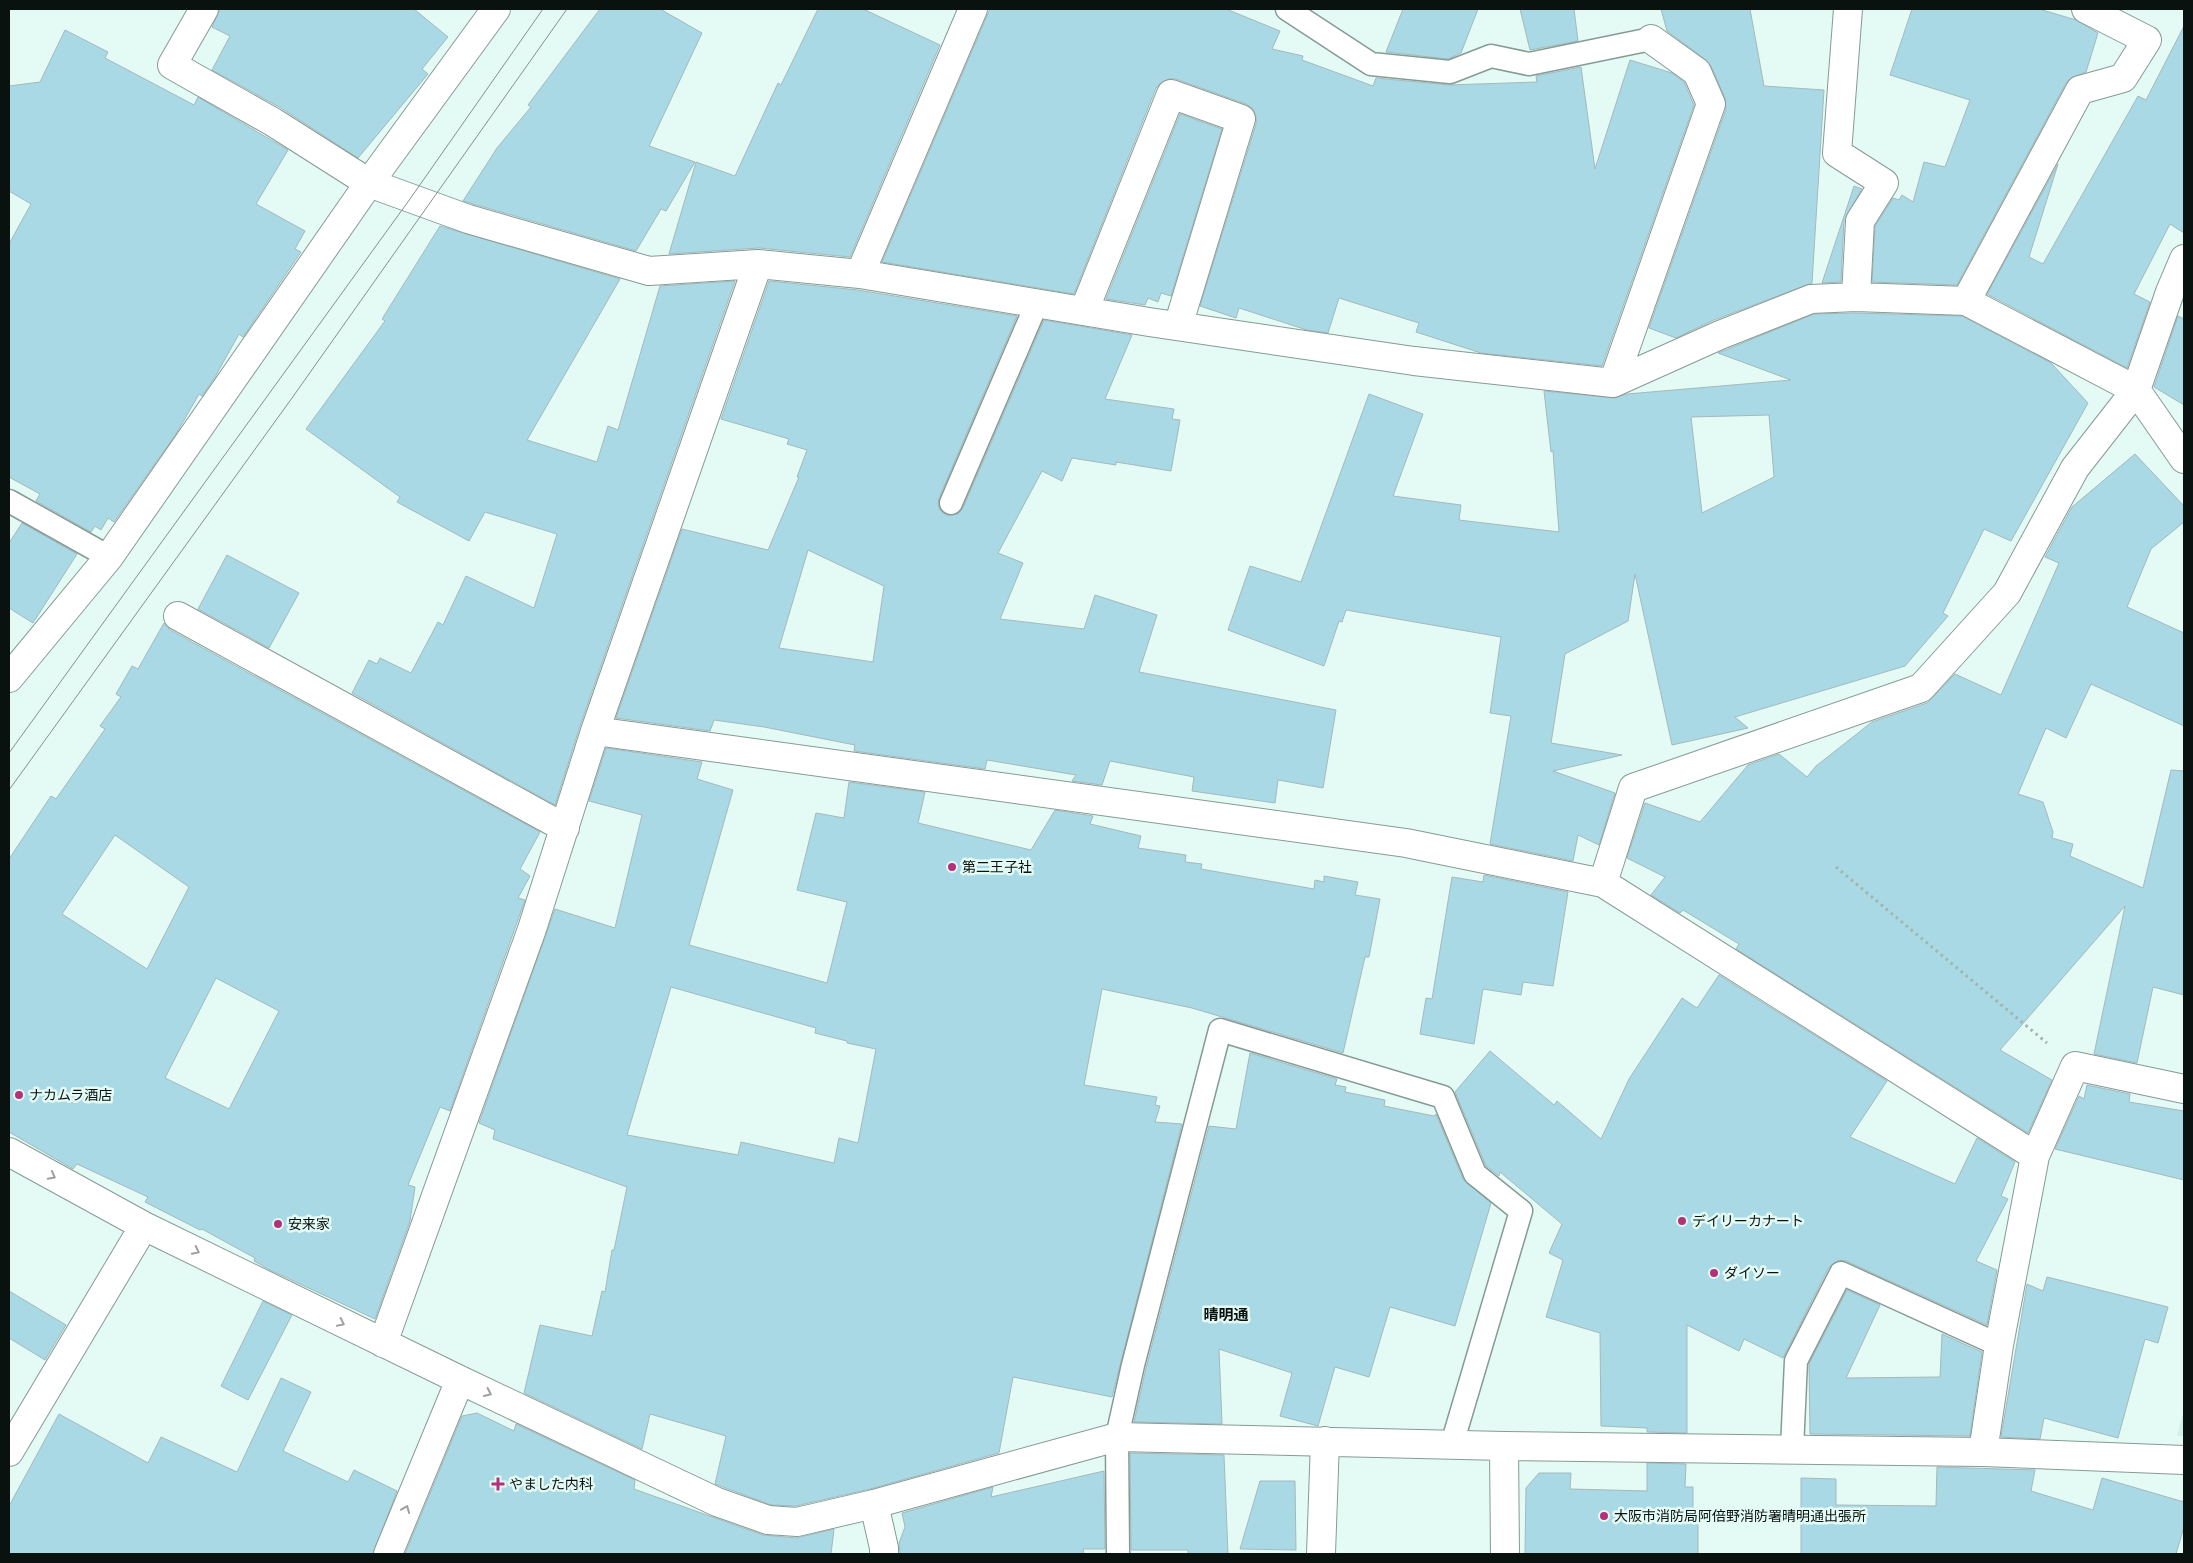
<svg xmlns="http://www.w3.org/2000/svg" width="2193" height="1563" viewBox="0 0 2193 1563" font-family="'Crimson Pro','Noto Sans JP',serif">
<rect width="100%" height="100%" fill="#e4faf4"/>
<!-- built -->
<path fill="#d2f2e9" d="M2184,1410V1436H2177Z"/>
<!-- building -->
<path fill="#a8d9e4" stroke="#a4b9be" fill-rule="evenodd" d="M220,9H414L448,37L422,69L428,74L358,158L281,108L212,70L230,36L212,27Z
M600,9H660L702,33L649,146L695,162L666,211L661,209L636,251L463,201L497,148L531,107L528,105Z
M818,9H863L940,45L850,257L759,248L669,254L696,162L735,176L778,83L781,85Z
M990,9H1226L1280,31L1272,49L1303,56L1302,60L1373,86L1376,78L1449,85L1537,82L1536,76L1581,67L1595,169L1630,60L1672,73L1684,82L1694,105L1602,366L1481,353L1416,332L1419,323L1339,298L1328,333L1307,330L1239,308L1236,318L1200,306L1256,124V116L1253,109L1246,104L1176,79H1169L1162,82L1156,88L1074,294L882,262Z
M1403,9H1478L1461,53L1448,59L1386,52Z
M1520,9H1574L1578,41L1530,50Z
M1661,9H1750L1764,86L1824,90L1812,283L1714,320L1676,338L1649,328L1726,109L1725,98L1711,66L1706,60L1667,31Z
M1912,9H2039L2076,20L2098,33L2086,72L2071,78L2066,83L1957,285L1872,282L1875,226L1893,198L1899,200L1902,195L1913,202L1924,162L1945,167L1970,100L1890,75Z
M2184,26V233L2170,224L2134,294L2150,302L2127,368L1987,294L2058,164L2029,257L2043,264L2138,96L2146,100Z
M65,30L108,52L105,58L194,105L198,97L288,150L256,204L305,231L295,249L301,252L286,274L243,337L239,334L215,377L202,396L199,394L176,434L114,522L108,518L101,530L95,526L91,532L36,501L40,494L9,477V244L31,204L9,191V86L40,82Z
M1180,114L1222,129L1171,296L1161,293L1158,302L1148,298L1145,305L1106,299Z
M1854,186L1862,189L1844,220L1841,282L1822,283Z
M440,226L620,279L527,440L597,462L608,426L618,430L660,286L735,281L580,726L555,805L352,693L369,660L377,664L380,658L411,673L438,622L443,625L466,576L534,608L557,534L485,512L469,541L397,502L400,497L306,429L385,321L382,319Z
M769,281L858,290L1017,316L939,498L938,504L940,510L946,515L958,514L963,508L1044,320L1132,335L1105,399L1174,409L1172,419L1180,420L1171,471L1116,462V465L1072,458L1062,481L1042,471L998,553L1023,563L1000,619L1084,629L1095,595L1157,615L1139,672L1336,710L1323,788L1278,780L1275,803L1192,791L1194,777L1110,761L1102,785L1072,781L1076,775L987,760L985,769L854,751L855,745L764,727L714,720L710,731L616,718L682,529L768,550L799,477H797L807,450L787,444L789,439L721,419ZM808,550L884,586L873,662L779,648Z
M1856,313L1962,316L2051,363L2088,403L2011,541L1984,529L1943,613L1948,616L1905,666L1735,717L1748,728L1672,745L1635,574L1628,621L1565,654L1551,743L1622,755L1553,771L1615,793L1599,845L1578,835L1573,861L1490,844L1511,716L1490,713L1501,637L1346,610L1342,622L1339,621L1324,666L1228,630L1250,566L1301,582L1369,394L1423,414L1393,496L1461,505L1459,520L1559,532L1553,451L1551,452L1544,391L1615,398L1627,394L1791,380L1718,353L1814,314ZM1769,415L1774,477L1702,513L1691,417Z
M2178,316L2184,319V405L2154,387Z
M2135,454L2184,506V522L2151,549L2127,607L2184,633V726L2091,684L2066,738L2046,728L2018,794L2043,802L2053,832L2052,838L2073,844L2070,856L2143,888L2171,770L2184,771V995L2153,987L2137,1063L2094,1054L2125,906L2000,1050L2052,1080L2028,1133L1736,949L1739,944L1683,910L1680,913L1651,895L1665,877L1627,858L1645,803L1700,822L1748,765L1779,754L1807,777L1816,766L1872,722L1927,703L1955,674L2001,695L2059,563L2045,557L2072,507Z
M22,523L77,554L33,623L9,608V543Z
M227,555L299,593L269,648L198,609Z
M164,623L170,630L540,832L520,869L530,876L518,898L525,900L450,1111L440,1107L408,1185L415,1187L410,1221L375,1319L270,1270L254,1261L255,1258L202,1229L200,1230L145,1202L148,1197L77,1164L73,1169L9,1132V859L51,796L56,799L105,729L100,726L121,697L116,694L132,666L138,669ZM115,835L189,887L147,969L62,914ZM216,978L279,1011L229,1109L165,1078Z
M606,748L702,762L697,779L733,790L689,945L827,983L847,902L797,890L816,813L844,818L849,782L925,792L918,823L1031,850L1055,810L1093,816L1090,824L1141,836L1138,848L1186,855L1185,862L1202,864L1201,869L1314,889L1315,880L1324,882V876L1358,882L1355,895L1380,899L1369,957H1365L1343,1053L1192,1008L1102,989L1084,1085L1157,1097L1155,1105L1160,1106L1155,1122L1182,1124L1112,1397L1013,1377L999,1453L870,1489L796,1506L771,1505L715,1484L726,1436L650,1414L642,1449L524,1393L540,1325L592,1336L602,1291L605,1292L612,1250H614L627,1187L493,1139L495,1130L479,1123L555,909L615,928L642,815L589,801ZM671,987L816,1028L815,1033L847,1041V1043L876,1049L858,1143L839,1138L834,1163L741,1142L738,1155L627,1135Z
M1484,875L1568,892L1553,986L1523,982L1521,995L1483,989L1474,1044L1420,1034L1426,998L1432,999L1452,877L1483,882Z
M1719,975L1887,1081L1850,1137L1955,1184L1977,1138L2015,1162L2001,1196L2008,1199L1976,1261L1997,1270L1987,1325L1846,1261L1839,1260L1829,1267L1783,1358L1744,1339L1739,1351L1687,1325V1433L1647,1432V1428L1601,1426L1600,1333L1546,1317L1563,1260L1549,1253L1562,1224L1500,1172L1499,1176L1486,1166L1455,1092L1490,1051L1554,1105L1557,1101L1601,1139L1629,1079L1682,998L1697,1008Z
M1250,1053L1337,1079L1335,1085L1346,1087L1345,1092L1385,1100L1384,1106L1434,1116L1436,1114L1463,1179L1491,1203L1455,1326L1390,1307L1369,1377L1335,1367L1318,1426L1280,1416L1292,1373L1219,1349L1222,1424L1134,1422L1146,1368L1209,1126L1236,1129Z
M2087,1085L2130,1094L2129,1102L2184,1111V1180L2055,1149L2079,1096L2084,1099Z
M2047,1277L2168,1307L2158,1343L2145,1339L2118,1438L2044,1418L2040,1439L2001,1437L2027,1284L2043,1291Z
M1847,1290L1880,1305L1846,1378L1940,1377L1942,1334L1982,1352L1970,1436L1810,1434L1809,1364Z
M9,1291L66,1325L45,1360L9,1338Z
M263,1301L292,1315L248,1400L221,1386Z
M281,1378L311,1392L283,1451L348,1482L354,1470L397,1491L373,1554H9V1506L59,1414L148,1463L161,1437L237,1472Z
M477,1413L514,1431L516,1424L635,1480L634,1489L763,1535L796,1538L834,1529L831,1554H405L462,1416Z
M1130,1453L1224,1455L1228,1554H1188V1550H1131Z
M1647,1463L1686,1464L1685,1487H1693V1509H1698V1554H1525L1526,1488L1539,1473H1571L1570,1489L1647,1491Z
M1937,1467L2035,1470L2031,1491L2093,1510L2102,1478L2184,1502V1527L2176,1554H1801V1478L1836,1479V1505L1936,1506Z
M1104,1471L1105,1549H1083L1084,1554H900L899,1543L905,1527L902,1513L993,1487L991,1497Z
M1260,1481H1295L1296,1550L1240,1549Z"/>
<g fill="none" stroke-linecap="round" stroke-linejoin="round">
<defs>
<path id="lane" d="M1287,9L1371,64L1450,72L1491,56L1529,64L1651,39
M9,501L109,557
M951,503L1037,303
M1792,1449L1796,1361L1841,1273L1999,1345
M1118,1554L1117,1437L1133,1365L1220,1030L1443,1097L1475,1174L1521,1211L1452,1444"/>
<path id="street" d="M204,9L172,65L273,122L369,183L468,219L649,271L758,264L860,274L1149,322L1414,361L1613,383L1720,335L1811,299L1856,297L1966,301L2136,390L2184,459
M1848,9L1837,153L1884,183L1860,221L1856,297
M860,274L973,9
M1966,301L2080,90L2123,78L2147,40L2086,9
M1084,311L1171,94L1241,119L1178,326
M1613,383L1711,104L1697,72L1651,39
M178,616L565,828
M9,678L109,557L369,183L496,9
M595,731L1406,843L1603,883L2035,1156
M1603,883L1633,788L1921,688L2007,593L2075,468L2136,390L2170,292L2184,259
M9,1152L144,1226L460,1380L717,1502L768,1520L797,1522L874,1504L1117,1437L1504,1446L1983,1452L2184,1460
M383,1343L532,929L595,731L758,264
M1504,1446L1505,1554
M9,1452L144,1226
M1983,1452L1999,1345L2035,1156L2075,1066L2184,1089
M874,1504L884,1548V1554
M388,1554L460,1380
M1321,1554L1325,1441"/>
</defs>
<!-- lane casing -->
<use href="#lane" stroke="#869b95" stroke-width="25"/>
<!-- street casing -->
<use href="#street" stroke="#869b95" stroke-width="30"/>
<!-- path -->
<path stroke="#a2b4af" stroke-width="3" stroke-dasharray="2.5 4" stroke-linecap="butt" d="M1836,867L2047,1043"/>
<!-- lane -->
<use href="#lane" stroke="#fff" stroke-width="22"/>
<!-- street -->
<use href="#street" stroke="#fff" stroke-width="28"/>
<!-- tram -->
<path stroke="#82918d" stroke-width="1" d="M9,753L410,199L543,9
M9,790L292,398L567,9"/>
</g>
<!-- one-way arrows -->
<defs><path id="oneway-chevron" d="M-2-3.5L2.5 0L-2 3.5" fill="none" stroke-width="1.6" stroke-linecap="round" stroke-linejoin="round" transform="scale(1.25)"/></defs>
<g stroke="#9da09f">
<use href="#oneway-chevron" transform="translate(52 1176) rotate(28)"/>
<use href="#oneway-chevron" transform="translate(196 1251) rotate(26)"/>
<use href="#oneway-chevron" transform="translate(341 1323) rotate(26)"/>
<use href="#oneway-chevron" transform="translate(488 1393) rotate(25)"/>
<use href="#oneway-chevron" transform="translate(406 1509) rotate(-68)"/>
</g>
<!-- markers -->
<g fill="#b43179" stroke="#e4faf4" stroke-width="2">
<circle cx="952" cy="867" r="5"/>
<circle cx="19" cy="1095" r="5"/>
<circle cx="1682" cy="1221" r="5"/>
<circle cx="278" cy="1224" r="5"/>
<circle cx="1714" cy="1273" r="5"/>
<path d="M495.5 1476.5h5v5h5v5h-5v5h-5v-5h-5v-5h5z"/>
<circle cx="1604" cy="1516" r="5"/>
</g>
<g text-anchor="middle" stroke-width="5" stroke-linejoin="round" paint-order="stroke">
<!-- poi labels -->
<g font-size="14" fill="#0a1210" stroke="#e4faf4" text-anchor="start">
<text x="962" y="872">第二王子社</text>
<text x="29" y="1100">ナカムラ酒店</text>
<text x="1692" y="1226">デイリーカナート</text>
<text x="288" y="1229">安来家</text>
<text x="1724" y="1278">ダイソー</text>
<text x="509" y="1489">やました内科</text>
<text x="1614" y="1521">大阪市消防局阿倍野消防署晴明通出張所</text>
</g>
<!-- neighbourhood labels -->
<g font-size="15" font-weight="bold" fill="#0a1210" stroke="#e4faf4">
<text x="1226" y="1320">晴明通</text>
</g>
</g>
<!-- border -->
<rect width="2193" height="1563" fill="none" stroke="#0a1210" stroke-width="20"/>
</svg>
